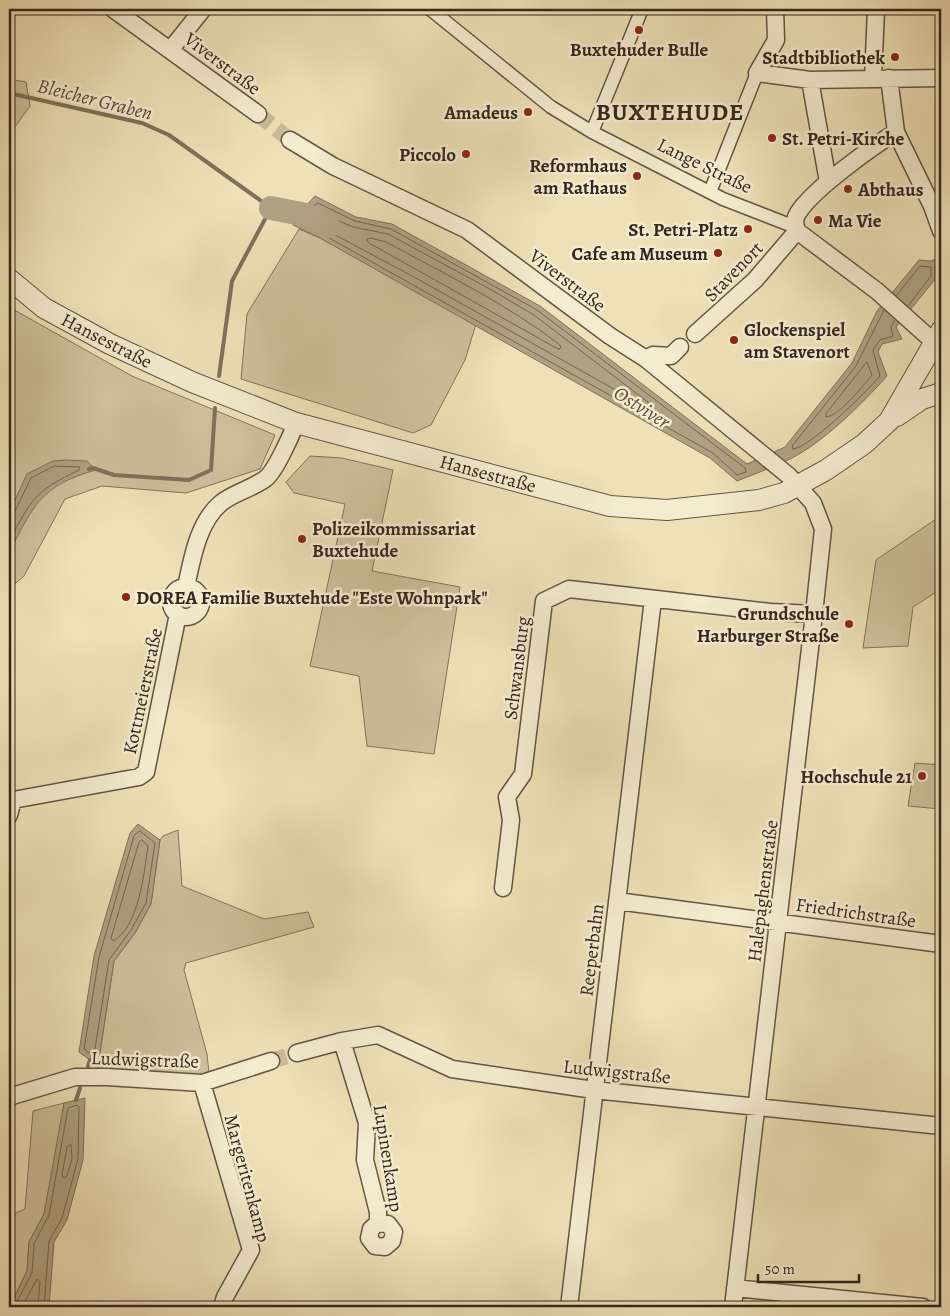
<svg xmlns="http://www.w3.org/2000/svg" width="950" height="1316" viewBox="0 0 950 1316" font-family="Alegreya,serif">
<rect width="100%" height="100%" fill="#eee1b7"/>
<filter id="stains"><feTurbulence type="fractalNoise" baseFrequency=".004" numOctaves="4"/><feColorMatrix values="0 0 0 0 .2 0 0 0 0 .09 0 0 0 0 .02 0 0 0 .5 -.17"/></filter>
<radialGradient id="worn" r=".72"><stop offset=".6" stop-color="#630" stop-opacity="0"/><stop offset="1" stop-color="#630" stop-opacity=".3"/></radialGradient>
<!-- green -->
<path fill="#cec19d" stroke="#81745e" d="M9,79L26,82L30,106L9,135Z
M299,229L320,238L476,324L465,360L431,425L413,433L241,379L247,314Z
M9,307L132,376L275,435L260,469L186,493L102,486L65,499L24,576L9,589Z
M310,456L342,458L393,470L372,571L460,587L434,754L367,746L359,676L310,666L345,504L294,493L286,482Z
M936,519L941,526V589L913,607L908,646L863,648L876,560Z
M915,763L941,765V809L908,806Z
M178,830L182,886L264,919L308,912L314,927L186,963L184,970L207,1054L209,1073L191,1079L97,1072L114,961L135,933L151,904L160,840L163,836Z
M64,1103L57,1152L44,1214L29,1242L27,1271L9,1307V1216L25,1209L33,1111Z"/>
<!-- water -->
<path fill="#afa283" stroke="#7e715b" d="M315,196L356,217L392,224L540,306L747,464L785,447L852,363L877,311L919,260L930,261L941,258V260L936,261L937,277L896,327L902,339L882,344L878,352L887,376C862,404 824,442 790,459C773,467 755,474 737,481L710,458L320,238L293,225V220Z
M65,460L87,461L96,470C41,485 33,506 9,553V513L27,474L53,461Z
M138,824L160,840L151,904L135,933L114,961L100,1052L90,1060L79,1052L94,956L130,833Z
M85,1098L83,1160L67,1220L54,1242L49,1307H10L27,1271L29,1242L44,1214L64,1103Z"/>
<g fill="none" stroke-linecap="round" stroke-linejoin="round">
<!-- shore -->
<path stroke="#726451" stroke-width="1" d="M318,203L355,221L391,229L537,310L745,468L746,472L737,475L713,453L322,234L300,224L299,220Z
M316,211L353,227L388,234L488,288L534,315L649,403V407H646L414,277L311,222L310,219Z
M370,238L386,242C445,274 507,304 560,345L561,348L558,349L369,243L367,240Z
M896,296L920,266L931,267V276L908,306
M884,310L856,366L792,446L793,449C811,447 866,392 880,376L873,350L880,340L893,336L891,327L895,320
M867,362L872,375C863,386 839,416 826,417V414Z
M9,513L15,511L31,478L54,466L80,467L79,470C35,491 31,499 9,542
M140,831L155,843L146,903L131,930L109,960L95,1049L89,1053L84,1049L99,957L134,836Z
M142,840L148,846C144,873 139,927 113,941L111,938L139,842Z
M71,1145L72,1158L67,1176L64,1178L62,1175L67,1147Z
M14,1307L32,1273L34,1244L49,1215L68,1108L77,1105L79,1107L78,1159L62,1218L49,1241L44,1307
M22,1307L37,1279L40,1282L38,1307"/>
<!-- stream -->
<path stroke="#7e715b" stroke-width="4" d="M9,93L142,123L169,135L271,208L232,281L219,376
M89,469L93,468L114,475L189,480L211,470L215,408
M88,1066L90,1060
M76,1100L80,1088"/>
<!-- river -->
<path stroke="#afa283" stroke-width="24" d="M271,208L306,215L328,226"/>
<!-- minor-tunnel -->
<path stroke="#c9bc99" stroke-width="16" stroke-dasharray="16 8" stroke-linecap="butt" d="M258,114L290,140
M271,1061L297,1053"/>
<defs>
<path id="pedestrian" d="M430,9L551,107L592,132L723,199L790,225L797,231
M592,132L642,9
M710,192L757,73"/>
<path id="minor" d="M113,9L258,114
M775,9L776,40L757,73L810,80L941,78
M171,49L203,9
M889,78L896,132L932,206L941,203
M873,79L876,9
M810,80L828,182
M290,140L333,166L467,230L610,336L646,359L789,476L813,503L823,529L814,614L733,1307
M932,206L941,231
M797,231L877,291L935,343
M797,231C795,224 794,219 798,213C813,189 872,147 896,132
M695,334L755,280L797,231
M646,359L653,355L671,356L680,347
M186,587C192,559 198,522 221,503C233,493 251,489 265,479C275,472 291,436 296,423
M171 602a15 15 0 1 1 30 0a15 15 0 1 1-30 0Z
M9,815L13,800L139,777L146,772L178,614
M503,888L511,820L507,797L523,774L544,601L569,589L771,612L814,614
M617,901L941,944
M342,1041L367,1123L365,1160L378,1212V1223L371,1229L369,1238L375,1246L385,1247L392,1241L394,1232L388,1224L378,1223
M297,1053L342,1041L378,1035L452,1069L594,1090L941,1126
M202,1083L251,1250L225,1297L222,1307
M9,1097L75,1077H107L202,1083L271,1061
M735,1288L923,1307
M569,1307L653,599"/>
<path id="tertiary" d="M9,279L44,308L110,344L192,382L296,423L610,506L667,510L759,500L784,493L826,470L864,444L889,421L941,331
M897,416L922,399L941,393"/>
</defs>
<!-- pedestrian casing -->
<use href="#pedestrian" stroke="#625645" stroke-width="15"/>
<!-- minor casing -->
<use href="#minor" stroke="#625645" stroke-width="19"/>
<!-- tertiary casing -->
<use href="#tertiary" stroke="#625645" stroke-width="22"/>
<!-- pedestrian -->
<use href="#pedestrian" stroke="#f4ecd0" stroke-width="12"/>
<!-- minor -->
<use href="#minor" stroke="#f4ecd0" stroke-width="16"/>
<!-- tertiary -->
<use href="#tertiary" stroke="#f4ecd0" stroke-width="20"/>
</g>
<!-- markers -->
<g fill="#8f2418" stroke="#f4ecd0" stroke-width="2">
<circle cx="639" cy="30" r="5"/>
<circle cx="895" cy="57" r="5"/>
<circle cx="528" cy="112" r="5"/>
<circle cx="772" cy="138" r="5"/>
<circle cx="466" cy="154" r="5"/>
<circle cx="637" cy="176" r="5"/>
<circle cx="848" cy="189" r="5"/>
<circle cx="818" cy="220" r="5"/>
<circle cx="748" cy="229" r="5"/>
<circle cx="718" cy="253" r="5"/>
<circle cx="734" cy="340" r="5"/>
<circle cx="302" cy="539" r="5"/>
<circle cx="126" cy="597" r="5"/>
<circle cx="849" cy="624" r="5"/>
<circle cx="922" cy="776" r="5"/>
</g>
<g text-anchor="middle" stroke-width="5" stroke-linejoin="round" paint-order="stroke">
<!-- poi labels -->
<g font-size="19" font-weight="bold" fill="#34271f" stroke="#f4ecd0" text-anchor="end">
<text x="639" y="56" text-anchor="middle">Buxtehuder Bulle</text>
<text x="885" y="64">Stadtbibliothek</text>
<text x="518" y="119">Amadeus</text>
<text x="782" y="145" text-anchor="start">St. Petri-Kirche</text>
<text x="456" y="161">Piccolo</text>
<text x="627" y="172">Reformhaus<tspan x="627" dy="22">am Rathaus</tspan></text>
<text x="858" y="196" text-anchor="start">Abthaus</text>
<text x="828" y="227" text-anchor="start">Ma Vie</text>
<text x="738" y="236">St. Petri-Platz</text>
<text x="708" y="260">Cafe am Museum</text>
<text x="744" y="336" text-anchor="start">Glockenspiel<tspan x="744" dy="22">am Stavenort</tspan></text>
<text x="312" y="535" text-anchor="start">Polizeikommissariat<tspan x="312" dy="22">Buxtehude</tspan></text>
<text x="136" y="604" text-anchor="start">DOREA Familie Buxtehude "Este Wohnpark"</text>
<text x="839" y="620">Grundschule<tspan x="839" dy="22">Harburger Straße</tspan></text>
<text x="912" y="783">Hochschule 21</text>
</g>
<!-- street labels -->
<g font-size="19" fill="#34271f" stroke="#f4ecd0">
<text transform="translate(223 63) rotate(37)" y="7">Viverstraße</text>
<text transform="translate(705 165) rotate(26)" y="7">Lange Straße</text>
<text transform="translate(733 271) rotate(-46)" y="7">Stavenort</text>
<text transform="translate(568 280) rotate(37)" y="7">Viverstraße</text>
<text transform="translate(107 340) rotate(27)" y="7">Hansestraße</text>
<text transform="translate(488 473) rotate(15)" y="7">Hansestraße</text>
<text transform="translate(516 668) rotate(-83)" y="7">Schwansburg</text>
<text transform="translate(142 691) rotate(-78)" y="7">Kottmeierstraße</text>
<text transform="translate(762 891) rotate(-83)" y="7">Halepaghenstraße</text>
<text transform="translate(856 912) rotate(8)" y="7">Friedrichstraße</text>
<text transform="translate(591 950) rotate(-83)" y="7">Reeperbahn</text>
<text transform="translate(145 1059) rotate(2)" y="7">Ludwigstraße</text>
<text transform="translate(617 1071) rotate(6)" y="7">Ludwigstraße</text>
<text transform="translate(389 1158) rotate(81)" y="7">Lupinenkamp</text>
<text transform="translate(248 1178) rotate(75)" y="7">Margeritenkamp</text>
</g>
<!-- water labels -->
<g font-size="20" font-style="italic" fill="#594c3d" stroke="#f4ecd0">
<text transform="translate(95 99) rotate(14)" y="7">Bleicher Graben</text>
<text transform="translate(642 407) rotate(32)" y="7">Ostviver</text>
</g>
<!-- district labels -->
<g font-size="24" font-weight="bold" letter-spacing="1" fill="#34271f" stroke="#f4ecd0">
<text x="670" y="120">BUXTEHUDE</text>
</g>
</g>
<!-- margin -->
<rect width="950" height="1316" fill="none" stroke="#eee1b7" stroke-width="30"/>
<rect x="10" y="10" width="930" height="1296" fill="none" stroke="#34271f" stroke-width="2.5"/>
<rect x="15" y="15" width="920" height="1286" fill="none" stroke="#34271f"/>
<!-- scale -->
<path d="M758 1274v8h101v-8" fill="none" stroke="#34271f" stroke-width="2.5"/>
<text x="765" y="1274" font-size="15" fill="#34271f" stroke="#f4ecd0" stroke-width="4" paint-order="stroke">50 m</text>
<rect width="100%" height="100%" filter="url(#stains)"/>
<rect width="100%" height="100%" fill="url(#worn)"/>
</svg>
